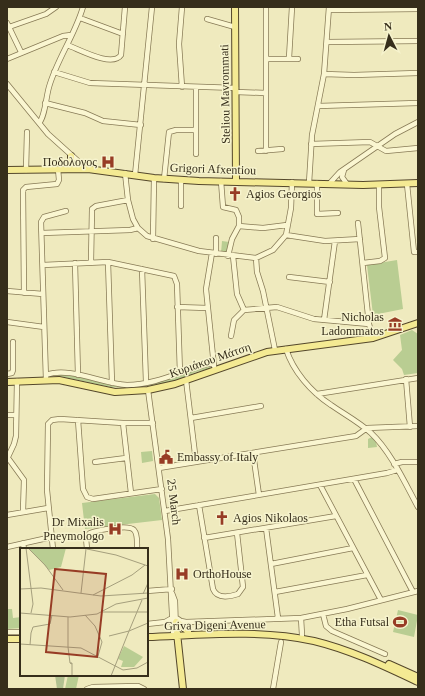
<svg xmlns="http://www.w3.org/2000/svg" width="425" height="696" viewBox="0 0 425 696" font-family="'Times New Roman',serif">
<rect width="100%" height="100%" fill="#efeabe"/>
<!-- green -->
<path fill="#b9cd92" d="M222,241L229,242L227,254L221,253Z
M397,260L403,309L373,315L367,265Z
M412,330L418,334V373L404,375L402,369L393,360L402,350L400,335Z
M207,366L211,368L196,372L172,382L132,388L111,387L50,374L76,376L118,386L162,381Z
M372,437L376,442L377,447L368,448V439Z
M152,451L153,461L142,463L141,452Z
M155,494L159,498L162,520L85,529L82,503Z
M7,609H12L13,618L21,617V628L7,629Z
M398,610L418,615L414,637L393,632Z
M68,675H79L76,689H65Z"/>
<!-- cemetery -->
<path fill="#b1c191" d="M55,675H65L63,689H57Z"/>
<g fill="none" stroke-linecap="round" stroke-linejoin="round">
<defs>
<path id="minor" d="M329,10L418,9
M80,18L123,34
M207,19L235,27
M7,23L21,52
M9,27L46,14L56,7
M327,42L418,41
M67,45C79,49 112,68 121,55L125,7
M289,58L292,7
M7,59L63,36L71,35
M267,59H298
M54,72L90,83L236,88
M324,74L354,75L418,73
M7,84L48,134L78,161L80,168
M182,87L179,44L182,7
M236,92L266,93
M45,103L85,113L103,121L141,125
M318,106L418,103
M39,123C45,117 46,97 49,87C57,59 75,35 83,7
M311,144L370,142L386,151L418,148
M258,151L282,149
M266,151V7
M196,154V87
M26,170L27,132
M344,170L342,177L347,184
M125,173L128,200L133,219L138,228L147,236L199,251L256,258L273,250L286,235L291,208L292,182
M135,175L152,7
M164,179L169,132L176,130H195
M221,181L223,207L236,210L239,217V226L232,239L228,256
M309,183L312,135L324,74L329,7
M317,183V214L338,213
M329,184L340,172L395,134L418,122
M407,184L414,252H418
M181,206V180
M358,223L369,324L373,338
M239,226L263,228L287,225
M42,233L130,230L138,228
M286,235L325,241L360,239
M216,238V254
M153,239L154,178
M212,253L206,289L214,366
M233,256L237,294L244,310
M256,258L257,272L263,291L275,350
M91,262L92,209L96,206L128,200
M108,262L112,383
M75,263L78,375
M363,263L380,261L385,258L379,207V185
M43,265L108,262L174,276L177,284L180,373
M142,269L146,382
M289,277L330,282
M7,291L43,294
M24,293L23,190L26,187L57,184L59,180L58,169
M177,307L207,308
M324,320L335,241
M7,322L44,327
M231,336L234,320L244,310L277,307L314,319L369,324
M286,349C293,371 311,392 331,405C344,414 359,422 371,433C391,452 405,483 418,507
M7,374L12,373L13,370V342
M46,375C69,366 103,384 127,385C155,385 181,371 207,364H213
M406,379L410,427
M46,380L41,222L44,217L66,211
M186,380L196,462
M148,390L168,539L173,632
M317,394L418,378
M7,415H16
M191,418L261,406
M78,420L83,489L87,497L93,499L162,489
M123,423L131,493
M253,453L259,495
M8,458L24,480L23,511
M7,459L14,444L16,436L17,381
M95,462L126,458
M394,464L402,462H418
M159,468L356,436L367,428L418,426
M354,479L413,592
M320,485L381,600
M199,505L213,589C217,599 229,597 238,594L243,587L237,533
M165,511L387,473L397,470
M7,515L48,508
M266,528L278,618
M204,538L336,516
M23,543L24,549
M7,547L52,537
M53,549L47,490L48,424L52,420L60,419L123,423H153
M87,549L86,538L90,533C98,530 129,524 134,530C138,534 137,544 137,549
M271,564L353,548
M147,591L172,589
M275,592L367,575
M172,593L175,601L176,631
M323,614L326,626L332,631L385,654
M175,617L181,621L186,622L301,618L347,609L418,591
M301,618L302,635
M147,624L165,622L172,618
M7,632H21
M87,689L93,687L138,686L144,689
M273,689L281,642"/>
<path id="major" d="M235,7L236,181
M65,169L71,163V156
M7,170L88,169L154,178L199,181L363,185L418,183
M7,382L59,380L115,392L148,390L175,384L267,352L373,338L418,323
M176,622L188,631
M177,633L183,689
M147,637C203,635 258,629 314,641C351,650 384,666 418,682
M7,639H21
M389,664L418,677"/>
</defs>
<!-- minor casing -->
<use href="#minor" stroke="#877a56" stroke-width="6"/>
<!-- major casing -->
<use href="#major" stroke="#54472b" stroke-width="8"/>
<!-- minor -->
<use href="#minor" stroke="#faf6d1" stroke-width="4.5"/>
<!-- major -->
<use href="#major" stroke="#f4ea93" stroke-width="6"/>
</g>
<!-- icons -->
<defs>
<symbol id="hospital-bare" viewBox="-9 -9 18 18"><path d="M-5-5h3v3.5h4V-5h3V5h-3V1.5h-4V5h-3Z" fill="#973c25" stroke="#f6f3cd" stroke-width="2.5" paint-order="stroke"/></symbol>
<symbol id="church-bare" viewBox="-9 -9 18 18"><path d="M-1.2-6h2.4v3.5h3.3v2.4h-3.3V6h-2.4V-.1h-3.3v-2.4h3.3Z" fill="#973c25" stroke="#f6f3cd" stroke-width="2.5" paint-order="stroke"/></symbol>
<symbol id="museum-bare" viewBox="-9 -9 18 18"><path d="M0-6L6-3V-2H-6V-3ZM-5-1h2V3h-2ZM-1-1h2V3h-2ZM3-1h2V3H3ZM-6 4H6V6H-6Z" fill="#973c25" stroke="#f6f3cd" stroke-width="2.5" paint-order="stroke"/></symbol>
<symbol id="civic-bare" viewBox="-9 -9 18 18"><path d="M-.6-6.5H3V-4.5H.6V-3L4-1V1h2V6H-6V1h2V-1L-.6-3ZM-1.2 2.5V6h2.4V2.5Z" fill="#973c25" stroke="#f6f3cd" stroke-width="2.5" paint-order="stroke"/></symbol>
<symbol id="stadium-bare" viewBox="-9 -9 18 18"><path d="M0-5a6.5 5 0 1 0 0 10a6.5 5 0 1 0 0-10ZM-3.5-1.8h7v3.6h-7Z" fill="#973c25" stroke="#f6f3cd" stroke-width="2.5" paint-order="stroke"/></symbol>
</defs>
<g fill-rule="evenodd">
<use href="#hospital-bare" x="98" y="152" width="20" height="20"/>
<use href="#church-bare" x="225" y="184" width="20" height="20"/>
<use href="#museum-bare" x="385" y="314" width="20" height="20"/>
<use href="#civic-bare" x="156" y="447" width="20" height="20"/>
<use href="#church-bare" x="212" y="508" width="20" height="20"/>
<use href="#hospital-bare" x="105" y="519" width="20" height="20"/>
<use href="#hospital-bare" x="172" y="564" width="20" height="20"/>
<use href="#stadium-bare" x="390" y="612" width="20" height="20"/>
</g>
<g text-anchor="middle" stroke-width="3" stroke-linejoin="round" paint-order="stroke">
<!-- street labels -->
<g font-size="12" fill="#362e1b" stroke="#f6f3cd">
<text transform="translate(225 94) rotate(-91)" y="4">Steliou Mavrommati</text>
<text transform="translate(213 169) rotate(2)" y="4">Grigori Afxentiou</text>
<text transform="translate(210 360) rotate(-19)" y="4">Κυριάκου Μάτση</text>
<text transform="translate(174 502) rotate(83)" y="4">25 March</text>
<text transform="translate(215 625) rotate(-1)" y="4">Griva Digeni Avenue</text>
</g>
<!-- poi labels -->
<g font-size="12" fill="#362e1b" stroke="#f6f3cd" text-anchor="end">
<text x="97" y="166">Ποδολογος</text>
<text x="246" y="198" text-anchor="start">Agios Georgios</text>
<text x="384" y="321">Nicholas<tspan x="384" dy="14">Ladommatos</tspan></text>
<text x="177" y="461" text-anchor="start">Embassy of Italy</text>
<text x="233" y="522" text-anchor="start">Agios Nikolaos</text>
<text x="104" y="526">Dr Mixalis<tspan x="104" dy="14">Pneymologo</tspan></text>
<text x="193" y="578" text-anchor="start">OrthoHouse</text>
<text x="389" y="626">Etha Futsal</text>
</g>
</g>
<!-- overview -->
<g transform="translate(20 548)">
<rect width="128" height="128" fill="#efeabe"/>
<path d="M8,0H46L41,19L29,22ZM104,98L123,109L114,119H101L103,113L98,111Z" fill="#b9cd92"/>
<path fill="none" stroke="#a59f7d" stroke-width="1" d="M6,0L13,56L11,65M8,0L25,17L43,42M67,1L96,7L128,18M0,41L21,40L81,48L128,45M61,45L66,1M123,46L128,35M73,47L112,27L125,17M83,64H128M0,65L50,69L77,66L96,56L128,50M65,67L75,78L82,94L78,108M48,69V99M11,85L13,79L30,76L32,67M89,88L109,83L122,52M0,96L61,100L103,122L117,120L128,114M10,97L11,85M48,99L50,115M52,116L50,115H52V128M91,128L109,83L128,75"/>
<path fill="#973c25" fill-opacity="0.15" stroke="#973c25" stroke-width="2" d="M35,21L86,26L77,109L26,104Z"/>
<rect width="128" height="128" fill="none" stroke="#362e1b" stroke-width="2"/>
</g>
<!-- border -->
<rect width="425" height="696" fill="none" stroke="#362e1b" stroke-width="16"/>
<!-- north arrow -->
<g transform="translate(389 36) rotate(354)" stroke="#f6f3cd" stroke-width="3" paint-order="stroke">
<path d="M0-3L7 15L0 10L-7 15Z" fill="#362e1b"/>
<text y="-6" font-size="11" font-weight="bold" text-anchor="middle" fill="#362e1b">N</text>
</g>
</svg>
